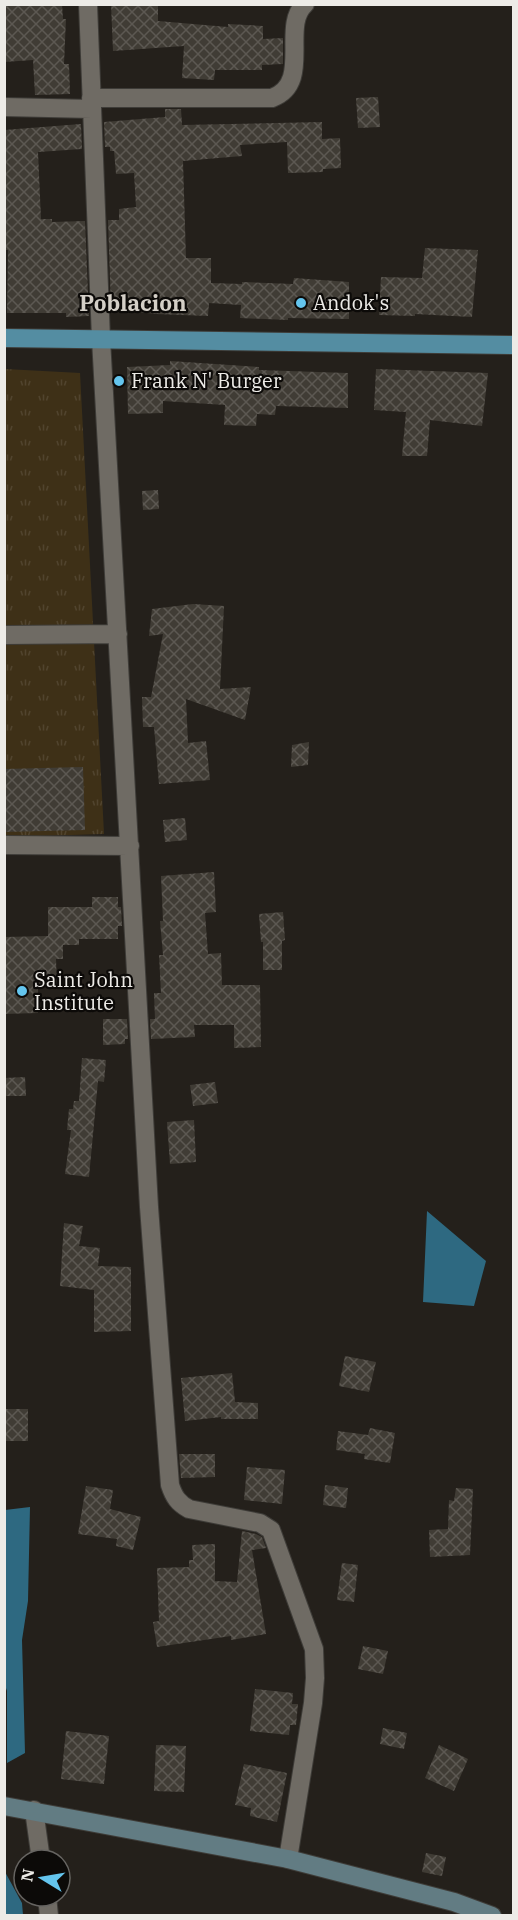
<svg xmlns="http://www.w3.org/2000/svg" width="518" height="1920" viewBox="0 0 518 1920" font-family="'IBM Plex Serif',serif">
<defs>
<pattern id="park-tufts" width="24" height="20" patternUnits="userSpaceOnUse" patternTransform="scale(1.5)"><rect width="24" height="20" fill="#3e3017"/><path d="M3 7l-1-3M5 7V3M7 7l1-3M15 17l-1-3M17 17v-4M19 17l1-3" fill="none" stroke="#51442e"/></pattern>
<pattern id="building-cross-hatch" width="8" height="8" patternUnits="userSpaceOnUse" patternTransform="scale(1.5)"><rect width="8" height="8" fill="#403c35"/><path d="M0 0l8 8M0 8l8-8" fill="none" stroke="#5c5852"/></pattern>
</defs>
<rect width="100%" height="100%" fill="#24201b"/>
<!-- park -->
<path fill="url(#park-tufts)" d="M5,369L80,373L104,834L5,837Z"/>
<!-- water -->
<path fill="#2e6981" d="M427,1211L486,1261L474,1306L423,1302Z
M30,1507L28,1601L22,1640L25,1753L7,1763V1691L4,1682L5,1510Z
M4,1870L22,1903L23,1915H5Z"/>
<!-- building -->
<path fill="url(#building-cross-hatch)" d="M4,4H62L63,19H66L64,64H69L70,94L35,95L33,60L4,62Z
M111,4H158V21L228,27V24L263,26V39L283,38V64L262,65V70H215L214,80L182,78L184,46L113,51Z
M378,97L380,127L358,128L356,98Z
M165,109H181L182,125L322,122V139L340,138L341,168L323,169V172L288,173L287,142L240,145L242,156L183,161L186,258H211V283L242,284V282L293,284L294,278L349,282V319L288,318V320L240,318L241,305L209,303L208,316L156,314L111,309L108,220H119V209L136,207L134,173L116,174L114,151H110V147H105L104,122L165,117Z
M81,124L82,149L38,152L41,219H52V222L85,221L89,316L66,317V313H7L8,250H4V130Z
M425,248L478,250L472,317L415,314V316L379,315L381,277L422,278Z
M170,361L259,367V370L348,373V408L276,406L275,415L257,414L256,426L224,425L225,405L163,401V413L128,414L127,367L170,365Z
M376,369L488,373L482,426L430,420L427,456H402L406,412L374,410Z
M158,490L159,509L143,510L142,491Z
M193,604L224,606L220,689L251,687L245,720L186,699L188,743L206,741L210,780L159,784L154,727H143L142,697H151L163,634L149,636L152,609Z
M309,742L308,765L291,767L292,745Z
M83,767L85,830L4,832V769Z
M185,818L187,840L165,842L163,820Z
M214,872L216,912L205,913L208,954L221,953L222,985H260L261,1047L234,1048V1025H194L195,1037L151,1039L150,1019H155L154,993H161L159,955H163L160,921H163L161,876Z
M92,897H118V907H121L122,926H118V939H79V945H63V959H56L57,986L38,987V1013L4,1014V937L48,936V907H92Z
M283,912L285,940L282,941V970H263V942H261L259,914Z
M103,1019H127L128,1039H125V1044L103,1045Z
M82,1058L106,1060L104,1082L98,1081L89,1177L65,1174L71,1130H67L69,1109H73L74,1101H79Z
M25,1077L26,1096H4V1078Z
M215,1082L218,1103L193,1106L190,1085Z
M194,1120L196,1162L170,1164L167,1122Z
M64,1223L83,1226L79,1246L100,1248L98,1266L131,1267V1331L94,1332V1290L60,1286Z
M345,1356L376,1362L369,1392L339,1386Z
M232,1373L235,1402L258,1403V1419H221V1417L185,1421L181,1378Z
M4,1409H28V1441H4Z
M370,1428L395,1433L390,1463L364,1459L365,1454L336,1450L338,1431L368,1435Z
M179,1454H215V1477L181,1478Z
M247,1467L285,1470L282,1504L244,1500Z
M325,1485L348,1488L346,1508L323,1505Z
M86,1486L113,1490L110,1509L141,1517L133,1550L116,1546L117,1539L78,1534Z
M456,1488L473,1489L470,1555L430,1557L429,1530L448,1529L449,1500L454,1501Z
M242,1531L256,1534L262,1537L266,1548L252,1550L266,1634L231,1640V1636L157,1647L153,1622L159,1621L157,1568L189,1567V1560H193L192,1545L215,1544V1581L237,1582Z
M342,1563L358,1565L354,1602L337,1600Z
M363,1646L388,1651L383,1674L358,1669Z
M255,1689L293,1693L292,1704H298L296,1725H290L289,1735L250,1731Z
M383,1728L407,1733L404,1749L380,1744Z
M66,1731L109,1736L104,1784L61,1779Z
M156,1745L186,1746L184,1792L154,1791Z
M439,1745L468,1759L454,1791L425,1778Z
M244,1764L287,1773L277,1822L250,1816L251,1808L235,1805Z
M426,1853L446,1857L442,1876L422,1872Z"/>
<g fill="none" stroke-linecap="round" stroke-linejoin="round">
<defs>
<path id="street" d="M88,4L101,339L149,1207L170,1485C174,1497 178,1503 189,1509L260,1523L271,1530L314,1649L315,1678L313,1703L288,1859
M91,98H272C313,83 280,26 305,4
M4,107L92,109
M4,635L118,634
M4,845L130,846
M34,1810L41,1860
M47,1896L49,1916"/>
<path id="secondary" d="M4,1806L288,1859L454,1902L492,1916"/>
<path id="primary" d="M4,338L514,345"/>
</defs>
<!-- street casing -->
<use href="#street" stroke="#3e3c38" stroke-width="20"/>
<!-- secondary casing -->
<use href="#secondary" stroke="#3e3c38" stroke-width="20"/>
<!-- primary casing -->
<use href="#primary" stroke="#3e3c38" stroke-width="20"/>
<!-- street -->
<use href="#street" stroke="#6f6b64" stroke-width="18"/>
<!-- secondary -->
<use href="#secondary" stroke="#627c83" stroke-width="18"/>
<!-- primary -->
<use href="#primary" stroke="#548da2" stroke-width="18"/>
</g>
<!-- markers -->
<g fill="#64c5ee" stroke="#0c0a08" stroke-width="2">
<circle cx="301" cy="303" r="6"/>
<circle cx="119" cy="381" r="6"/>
<circle cx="22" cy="991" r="6"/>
</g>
<g text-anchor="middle" stroke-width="4.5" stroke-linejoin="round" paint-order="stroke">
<!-- poi labels -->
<g font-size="20" fill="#edebe7" stroke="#0c0a08" text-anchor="start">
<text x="313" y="310">Andok's</text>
<text x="131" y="388">Frank N' Burger</text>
<text x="34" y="987">Saint John<tspan x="34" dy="23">Institute</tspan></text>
</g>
<!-- quarter labels -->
<g font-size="22" font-weight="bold" fill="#d4cfc7" stroke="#0c0a08">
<text x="133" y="311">Poblacion</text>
</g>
</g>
<!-- border -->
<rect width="518" height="1920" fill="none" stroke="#edebe7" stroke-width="12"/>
<!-- north arrow -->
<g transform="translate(42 1878) rotate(281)"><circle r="28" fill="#0c0a08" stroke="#666461" stroke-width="1.5"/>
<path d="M0-4.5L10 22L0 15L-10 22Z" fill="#64c5ee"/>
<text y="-9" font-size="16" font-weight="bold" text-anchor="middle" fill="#edebe7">N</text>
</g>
</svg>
